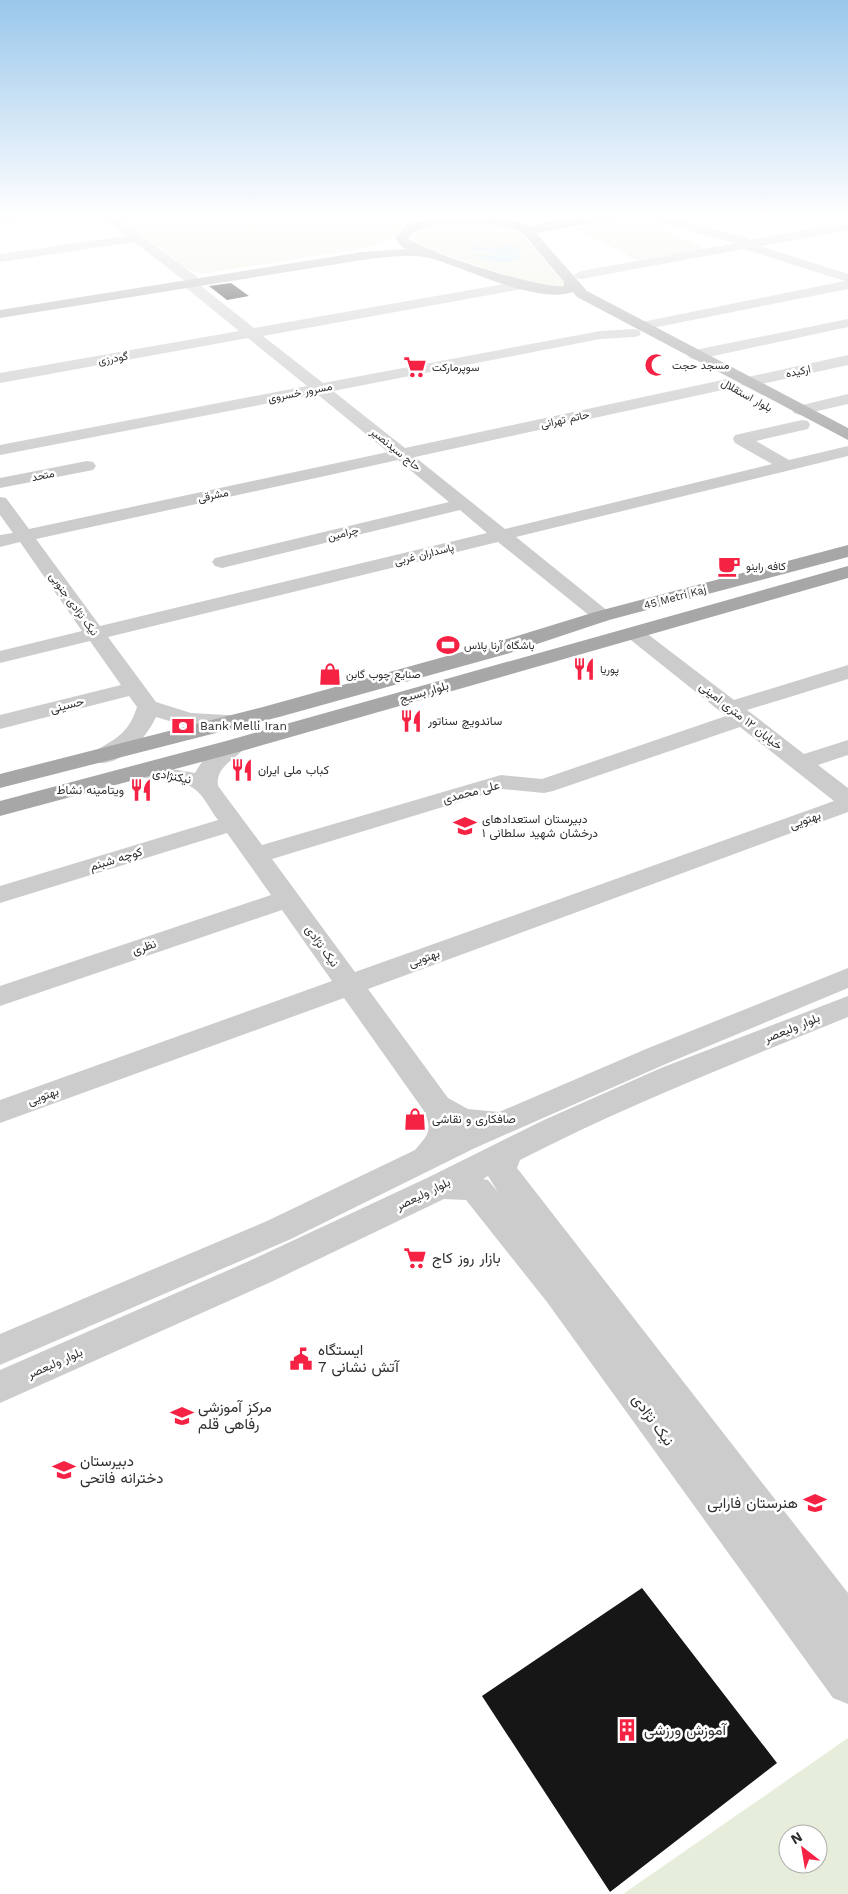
<svg xmlns="http://www.w3.org/2000/svg" width="848" height="1894" viewBox="0 0 848 1894" font-family="'Work Sans',Vazirmatn,sans-serif">
<rect width="100%" height="100%" fill="#fff"/>
<!-- green -->
<path fill="#e7eddb" fill-rule="evenodd" d="M106,214H407C408,233 386,241 371,247L208,273C195,273 186,269 175,263L176,260L155,244L142,242Z
M641,219L705,249L637,260L576,229Z
M472,221L506,226L521,233L567,286L566,289L524,281L437,252C426,249 414,246 412,234C425,219 454,222 472,221Z
M848,1738V1894H623ZM788,1834H818V1864H788Z"/>
<!-- water -->
<path fill="#c6e3ef" d="M513,245L519,249L521,256C507,269 488,259 470,256L492,255L495,253L492,252L467,249L469,246L490,248Z"/>
<!-- building -->
<path fill="#161616" d="M231,283L249,296L227,300L209,286Z
M642,1588L777,1763L610,1892L482,1696Z"/>
<g fill="none" stroke-linecap="round" stroke-linejoin="round">
<!-- minor -->
<path fill="#ccc" fill-rule="evenodd" d="M9,214H39L33,218L0,223V215Z
M98,214H112L196,276L198,279L196,282L254,328L522,281L529,285L522,289L263,336L323,383L600,331L634,329L639,330L641,333L639,336L634,337L600,339L333,391L405,448L727,379L733,381L735,384L733,387L727,389L415,457L505,529L772,464L735,443L733,439L735,435L802,420L808,421L810,425L808,429L756,441L789,460L848,446V456L516,537L609,612L612,616L609,620L602,622L595,620L498,542L108,637L156,702L191,713L244,716L247,721L244,726C215,733 184,726 156,717C146,739 119,769 93,762L89,757C93,751 99,749 105,745C122,736 131,726 137,707L129,696L0,729V715L121,685L90,641L0,663V651L82,631L20,542L0,547V535L13,533L0,515V497L6,498L29,529L388,452L317,394L0,455V445L307,386L248,338L0,383V373L239,331L185,287L183,284L185,281L134,242L0,262V254L125,236ZM398,460L449,502L215,558L212,562L215,566L222,568L460,510L487,533L100,626L36,539Z
M638,214H658L747,238L749,240L848,222V230L760,246L848,274V289L642,330L637,329L635,326L637,323L642,322L845,281L744,249L581,279L576,278L574,275L581,271L735,243L640,217Z
M848,319V327L695,360L690,358L687,355L690,352L695,350Z
M848,355V365L748,387L742,385L740,382L742,379L748,377Z
M848,394V404L800,415L794,413L792,410L794,407Z
M87,461L93,462L96,466L93,470L0,488V478Z
M634,627L641,629L734,700L848,665V679L747,710L804,754L848,740V755L818,765L848,788V812L368,989L448,1098L468,1109L499,1112L646,1049L848,968V988L668,1063L475,1148L291,1239L0,1365V1334L267,1221L415,1150C428,1134 433,1132 424,1111L344,998L0,1123V1100L332,981L282,910L0,1006V986L271,895L227,833L0,903V886L218,820C211,811 205,798 197,791C182,777 153,781 134,776L130,771L134,766L142,764L195,773C204,756 223,736 242,741L246,746C236,760 215,766 218,786L262,845L501,775L542,779L726,716L627,637L624,633L627,629ZM740,727L834,801L355,972L272,859L502,789L544,793L553,791Z
M848,996V1017C737,1062 627,1105 520,1160L517,1168L848,1593V1704L833,1698L547,1302L466,1200L444,1199L271,1282L0,1403V1370L247,1262L429,1177L544,1120L661,1068ZM488,1176L498,1192L488,1180L483,1179Z"/>
<!-- major -->
<path fill="#a7a7a7" fill-rule="evenodd" d="M597,214H626L620,218L536,233L587,291L848,428V440L577,297L573,292C538,305 466,268 430,258C409,253 384,257 362,260L0,318V310L362,252L407,249L402,247L395,238L408,224L437,217L489,216L510,220L530,227L550,221ZM454,223L489,224L514,228L524,234L564,282V286C544,290 422,252 408,238C419,224 437,225 454,223Z
M848,545V557L609,620L510,653L279,717L0,788V774L263,707L494,643L595,612Z
M848,566V578L242,751L0,816V801L226,741Z"/>
</g>
<!-- sky -->
<linearGradient id="sky" x2="0" y2="1"><stop stop-color="#9ac7eb"/><stop offset="0.45" stop-color="#fff"/><stop offset="1" stop-color="#fff" stop-opacity="0"/></linearGradient>
<rect width="848" height="479" fill="url(#sky)"/>
<!-- icons -->
<defs>
<symbol id="mosque-bare" viewBox="-9 -9 18 18"><path d="M3.5-4.9A6 6 0 1 0 3.5 4.9A5 5 0 1 1 3.5-4.9Z" fill="#f52244" stroke="#fff" stroke-width="2.5" paint-order="stroke"/></symbol>
<symbol id="supermarket-bare" viewBox="-9 -9 18 18"><path d="M-6-5.5h2.5l.6 2H6L4.5 2H-2.5L-4.4-4H-6ZM-1.5 3.2a1.3 1.3 0 1 0 .1 0ZM3 3.2a1.3 1.3 0 1 0 .1 0Z" fill="#f52244" stroke="#fff" stroke-width="2.5" paint-order="stroke"/></symbol>
<symbol id="cafe-bare" viewBox="-9 -9 18 18"><path d="M-5.5-4.5H6V0H3Q3 3.5 0 3.5H-2.5Q-5.5 3.5-5.5 0ZM3-3.2v2h1.7v-2ZM-6 4.5H4V6H-6Z" fill="#f52244" stroke="#fff" stroke-width="2.5" paint-order="stroke"/></symbol>
<symbol id="stadium-bare" viewBox="-9 -9 18 18"><path d="M0-5a6.5 5 0 1 0 0 10a6.5 5 0 1 0 0-10ZM-3.5-1.8h7v3.6h-7Z" fill="#f52244" stroke="#fff" stroke-width="2.5" paint-order="stroke"/></symbol>
<symbol id="restaurant-bare" viewBox="-9 -9 18 18"><path d="M-5-6h1v4h1v-4h1v4h1v-4h1v5L-1.5 .5V6h-2V.5L-5-1ZM5-6V6H3V1.5H1.5Q1.5-4 5-6Z" fill="#f52244" stroke="#fff" stroke-width="2.5" paint-order="stroke"/></symbol>
<symbol id="shop-bare" viewBox="-9 -9 18 18"><path d="M-5-2.5h2.3a2.7 3.5 0 0 1 5.4 0H5L5.5 6h-11ZM-1.5-2.5h3a1.5 2.3 0 0 0-3 0Z" fill="#f52244" stroke="#fff" stroke-width="2.5" paint-order="stroke"/></symbol>
<symbol id="bank-bare" viewBox="-9 -9 18 18"><path d="M-6-4H6V4H-6ZM0-2.3a2.3 2.3 0 1 0 0 4.6a2.3 2.3 0 1 0 0-4.6Z" fill="#f52244" stroke="#fff" stroke-width="2.5" paint-order="stroke"/></symbol>
<symbol id="school-bare" viewBox="-9 -9 18 18"><path d="M0-5L7-2L0 1L-7-2ZM-4 1L0 2.5L4 1V4Q0 6-4 4Z" fill="#f52244" stroke="#fff" stroke-width="2.5" paint-order="stroke"/></symbol>
<symbol id="civic-bare" viewBox="-9 -9 18 18"><path d="M-.6-6.5H3V-4.5H.6V-3L4-1V1h2V6H-6V1h2V-1L-.6-3ZM-1.2 2.5V6h2.4V2.5Z" fill="#f52244" stroke="#fff" stroke-width="2.5" paint-order="stroke"/></symbol>
<symbol id="building-bare" viewBox="-9 -9 18 18"><path d="M-4-6H4V6H1V3H-1V6H-4ZM-2.5-4.3h1.7v1.8h-1.7ZM.8-4.3h1.7v1.8H.8ZM-2.5-1h1.7V.8h-1.7ZM.8-1h1.7V.8H.8Z" fill="#f52244" stroke="#fff" stroke-width="2.5" paint-order="stroke"/></symbol>
</defs>
<g fill-rule="evenodd">
<use href="#mosque-bare" x="640" y="349" width="32" height="32"/>
<use href="#supermarket-bare" x="399" y="351" width="32" height="32"/>
<use href="#cafe-bare" x="713" y="550" width="32" height="32"/>
<use href="#stadium-bare" x="432" y="629" width="32" height="32"/>
<use href="#restaurant-bare" x="568" y="653" width="32" height="32"/>
<use href="#shop-bare" x="314" y="658" width="32" height="32"/>
<use href="#restaurant-bare" x="395" y="705" width="32" height="32"/>
<use href="#bank-bare" x="167" y="710" width="32" height="32"/>
<use href="#restaurant-bare" x="226" y="754" width="32" height="32"/>
<use href="#restaurant-bare" x="125" y="774" width="32" height="32"/>
<use href="#school-bare" x="449" y="810" width="32" height="32"/>
<use href="#shop-bare" x="399" y="1103" width="32" height="32"/>
<use href="#supermarket-bare" x="399" y="1242" width="32" height="32"/>
<use href="#civic-bare" x="285" y="1343" width="32" height="32"/>
<use href="#school-bare" x="166" y="1400" width="32" height="32"/>
<use href="#school-bare" x="48" y="1454" width="32" height="32"/>
<use href="#school-bare" x="799" y="1487" width="32" height="32"/>
<use href="#building-bare" x="611" y="1714" width="32" height="32"/>
</g>
<g text-anchor="middle" stroke-width="5" stroke-linejoin="round" paint-order="stroke">
<!-- far-street labels -->
<g font-size="11" fill="#2f2f2f" stroke="#fff">
<text transform="translate(113 358) rotate(-10)" y="4">گودرزی</text>
<text transform="translate(798 371) rotate(-12)" y="4">ارکیده</text>
<text transform="translate(300 392) rotate(-11)" y="4">مسرور خسروی</text>
<text transform="translate(747 395) rotate(29)" y="4">بلوار استقلال</text>
<text transform="translate(565 419) rotate(-12)" y="4">حاتم تهرانی</text>
<text transform="translate(396 449) rotate(39)" y="4">حاج سیدنصیر</text>
<text transform="translate(43 475) rotate(-11)" y="4">متحد</text>
<text transform="translate(213 495) rotate(-12)" y="4">مشرقی</text>
<text transform="translate(343 533) rotate(-13)" y="4">چرامین</text>
<text transform="translate(424 554) rotate(-14)" y="4">پاسداران غربی</text>
<text transform="translate(675 597) rotate(-15)" y="4">45 Metri Kaj</text>
<text transform="translate(74 604) rotate(54)" y="4">نیک نژادی جنوبی</text>
</g>
<!-- far-poi labels -->
<g font-size="11" fill="#2f2f2f" stroke="#fff" text-anchor="start">
<text x="672" y="369">مسجد حجت</text>
<text x="432" y="371">سوپرمارکت</text>
<text x="746" y="570">کافه راینو</text>
<text x="464" y="649">باشگاه آرنا پلاس</text>
<text x="600" y="673">پوریا</text>
<text x="346" y="678">صنایع چوب گابن</text>
</g>
<!-- street labels -->
<g font-size="12" fill="#2f2f2f" stroke="#fff">
<text transform="translate(424 692) rotate(-16)" y="4">بلوار بسیج</text>
<text transform="translate(67 705) rotate(-14)" y="4">حسینی</text>
<text transform="translate(741 716) rotate(38)" y="4">خیابان ۱۲ متری امینی</text>
<text transform="translate(172 776) rotate(11)" y="4">نیکنژادی</text>
<text transform="translate(471 792) rotate(-15)" y="4">علی محمدی</text>
<text transform="translate(805 820) rotate(-20)" y="4">بهتویی</text>
<text transform="translate(116 859) rotate(-17)" y="4">کوچه شبنم</text>
<text transform="translate(322 946) rotate(54)" y="4">نیک نژادی</text>
<text transform="translate(144 947) rotate(-19)" y="4">نظری</text>
<text transform="translate(424 958) rotate(-20)" y="4">بهتویی</text>
<text transform="translate(792 1028) rotate(-22)" y="4">بلوار ولیعصر</text>
<text transform="translate(43 1096) rotate(-20)" y="4">بهتویی</text>
<text transform="translate(423 1194) rotate(-26)" y="4">بلوار ولیعصر</text>
<text transform="translate(55 1363) rotate(-24)" y="4">بلوار ولیعصر</text>
</g>
<!-- poi labels -->
<g font-size="12" fill="#2f2f2f" stroke="#fff" text-anchor="start">
<text x="428" y="725">ساندویچ سناتور</text>
<text x="200" y="730">Bank Melli Iran</text>
<text x="258" y="774">کباب ملی ایران</text>
<text x="124" y="794" text-anchor="end">ویتامینه نشاط</text>
<text x="482" y="823">دبیرستان استعدادهای<tspan x="482" dy="14">درخشان شهید سلطانی ۱</tspan></text>
<text x="432" y="1123">صافکاری و نقاشی</text>
</g>
<!-- near-poi labels -->
<g font-size="15" fill="#2f2f2f" stroke="#fff" text-anchor="start">
<text x="432" y="1263">بازار روز کاج</text>
<text x="318" y="1355">ایستگاه<tspan x="318" dy="17">آتش نشانی 7</tspan></text>
<text x="198" y="1412">مرکز آموزشی<tspan x="198" dy="17">رفاهی قلم</tspan></text>
<text x="80" y="1466">دبیرستان<tspan x="80" dy="17">دخترانه فاتحی</tspan></text>
<text x="798" y="1508" text-anchor="end">هنرستان فارابی</text>
<text x="644" y="1735">آموزش ورزشی</text>
</g>
<!-- near-street labels -->
<g font-size="15" fill="#2f2f2f" stroke="#fff">
<text transform="translate(653 1420) rotate(54)" y="5">نیک نژادی</text>
</g>
</g>
<!-- north arrow -->
<g transform="translate(803 1849) rotate(329)"><circle r="24" fill="#ffffff" stroke="#acacac"/>
<path d="M0-4L9 19L0 12L-9 19Z" fill="#f52244"/>
<text y="-8" font-size="14" font-weight="bold" text-anchor="middle" fill="#2f2f2f">N</text>
</g>
</svg>
